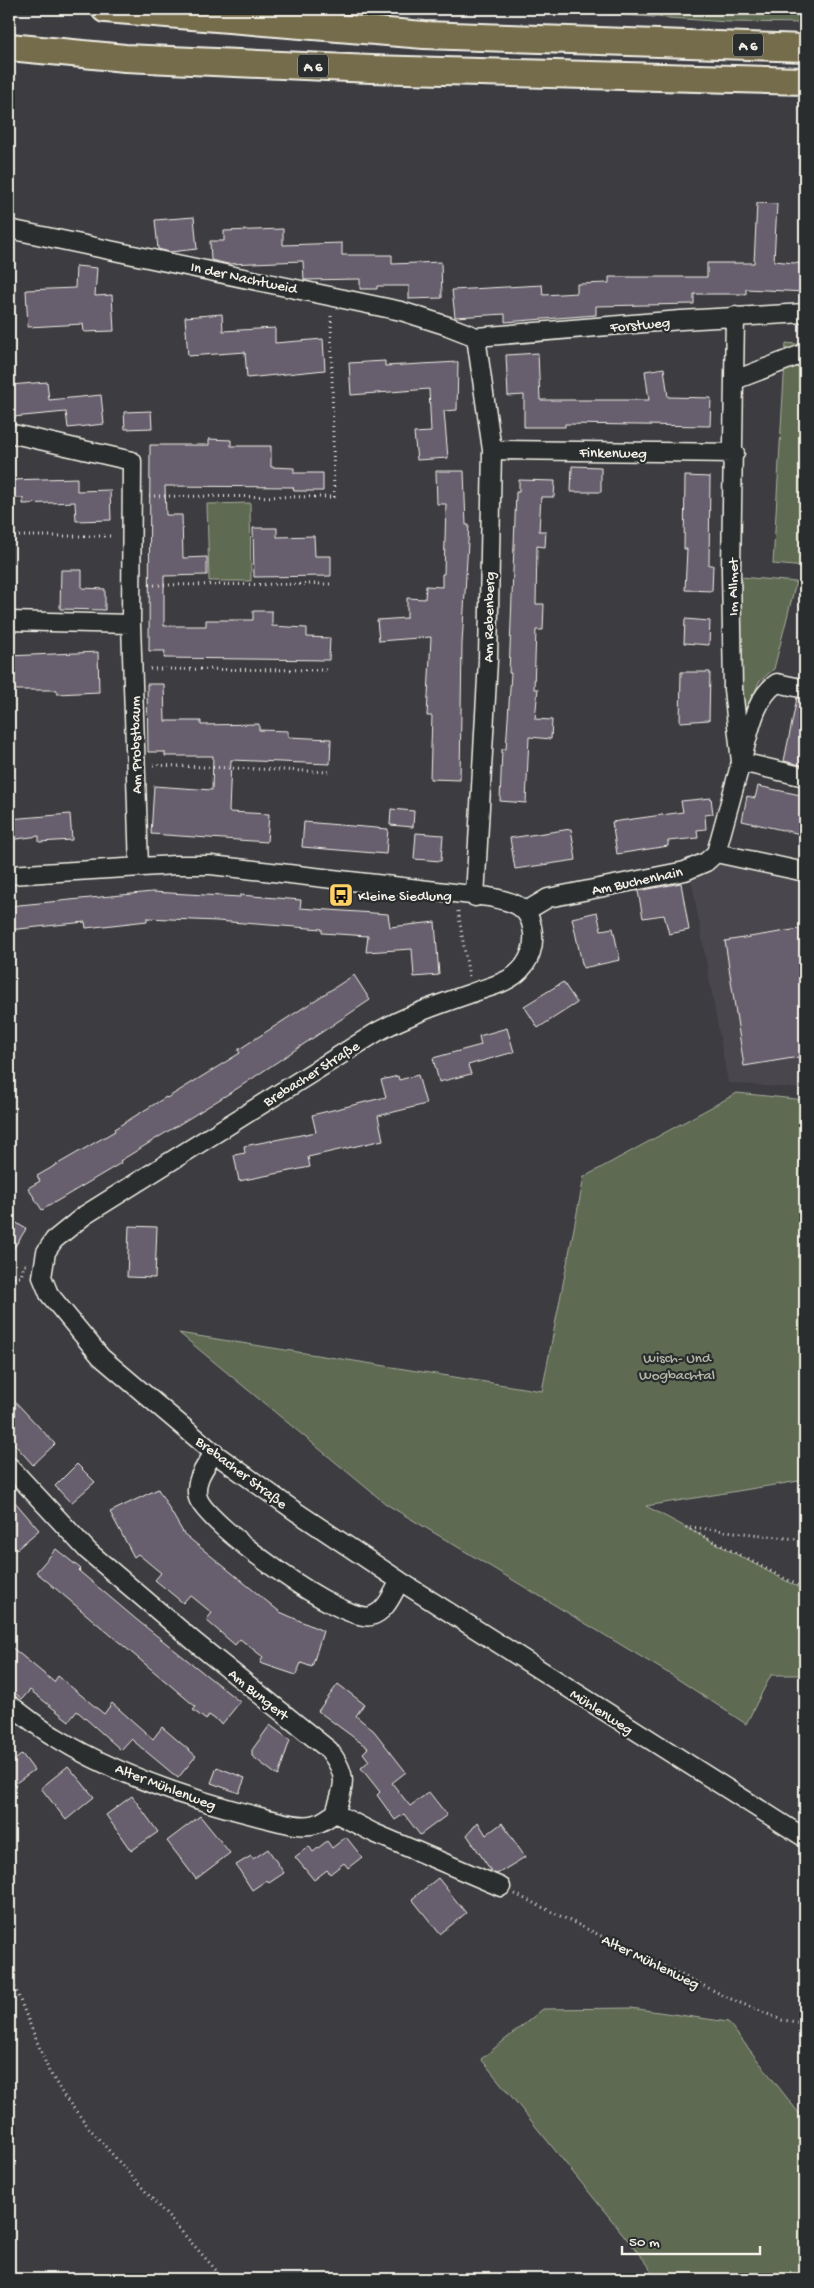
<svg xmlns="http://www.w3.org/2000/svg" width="814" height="2288" viewBox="0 0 814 2288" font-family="'Gochi Hand',sans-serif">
<rect width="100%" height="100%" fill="#3c3c41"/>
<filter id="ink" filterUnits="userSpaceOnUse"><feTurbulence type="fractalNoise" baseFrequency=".02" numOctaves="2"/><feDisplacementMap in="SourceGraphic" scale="10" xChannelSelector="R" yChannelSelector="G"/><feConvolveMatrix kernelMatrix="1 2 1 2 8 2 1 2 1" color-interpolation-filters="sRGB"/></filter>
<g filter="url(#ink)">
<!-- built -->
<path fill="#49464e" d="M727,864L805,879V1089L728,1083L690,873Z"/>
<!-- green -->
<path fill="#5e6a52" stroke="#a9ae9d" d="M534,9H805V23L728,22Z
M786,343L805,345V567L773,564Z
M250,503L251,581H209L207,504Z
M741,577L796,582L774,669L759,682L749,708L739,709Z
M737,1093L805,1100V1480L646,1506L805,1591V1675H771L746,1724L673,1676L386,1504L179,1333L542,1391L584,1177Z
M631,2008L728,2022L805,2121V2279H654L648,2265L481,2059L543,2009Z"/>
<!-- building -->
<path fill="#675e6e" stroke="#f4f1e8" d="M757,203L777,204L774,261L805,264V292L746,289V294H694V304L596,306V315L505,322V314L455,317L452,290L542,285L543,295L577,293V284L609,283V277H707V263H754Z
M194,217L197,249L170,252L158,249L155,220Z
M283,229V245L342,243V255H392V264L441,262L442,298L409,299V286H377V289H360V279L304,280L303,261L228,264L211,260L210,241H224V231Z
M76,266L97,268L95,296L112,295L114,331L84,332L83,324L28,327L26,290L75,288Z
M222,314L223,331L275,328V343L323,339L325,370L247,378L245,352L188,356L185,317Z
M538,353L540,400H649L645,371L664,368L668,397L711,398L710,426L565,424V427H524V395L508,396L506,355Z
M385,361V366L458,362L457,410L444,411L448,458L417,460L414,433L431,432L429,389L351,395L349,363Z
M47,382L49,400L101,395L104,424L68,428L66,412L13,417L10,385Z
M151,411L152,428L125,429L124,412Z
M209,439L231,440V446H271V467L294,468V473H323V491H294L293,487L165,486L166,515H182L183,558L207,557V575L164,576V626H206V620H253V611H272V626L307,628V637L330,638L329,660L164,658L165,651H149L150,445H209Z
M572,466L601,467V492H571Z
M436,471H464L466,525H469L462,644L460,780L430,779L432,716H427L431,637L379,641L377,620L407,618V598L425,599L426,586L442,587V574H444L446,504H437Z
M685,476L710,477L709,565H713L712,591L685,590L687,549H684Z
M77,478V491L110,490L111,520L76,521L75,502L23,504V498H9V480Z
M519,480L555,481L554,497H541L539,531H546L545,547L537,546L536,604H544L543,630H536L534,689H538L535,719L552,720L551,739L529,737L526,803L500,801L502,749H506L511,673H509L514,545L516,492H519Z
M253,528H277V537L314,536L315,556H331V576L254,577Z
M61,570H82V588L105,589V610L60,609Z
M685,619L710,621L709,645L684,643Z
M98,652L99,692L57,694V690H9V656Z
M681,672H710L709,720L680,722Z
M147,684H164L165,721H201V725L259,724V730L288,731V737L331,739L330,764L231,760L229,812L269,814L267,842L151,834L154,786L212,790L213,756H165V752H148Z
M797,698L805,699V766L784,761Z
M758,786L805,796V835L742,821L747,796L755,798Z
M711,798L713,814L705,815L706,829L697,830L698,838L668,841V846L617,854L612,822L683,812L681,801Z
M391,809L414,811L413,827L390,825Z
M70,814L72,840L39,842V836L9,840V819Z
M304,822L388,829L386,854L302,847Z
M571,829L576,860L515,869L510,838Z
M416,833L443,835L441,861L414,859Z
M681,883L689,930L669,934L664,915L643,918L638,891Z
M152,892L240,897V895L301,900L300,908L388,914L390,927L435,922L439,975L414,977L412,949L366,952L368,936L322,933V929L217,921L147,918V921L86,928L85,922L9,930V906Z
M597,912L601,930L613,928L620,960L583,968L572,918Z
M805,928V1056L744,1066L725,941Z
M354,975L370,1000L238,1088L120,1161L121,1163L42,1210L28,1188L40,1181L37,1176L115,1131L114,1129L166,1097L167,1098L240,1053L238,1050Z
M563,982L577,1003L538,1028L524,1006Z
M507,1028L514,1052L468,1065L471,1074L439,1082L433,1058L481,1045L479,1036Z
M418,1075L426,1104L378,1116L383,1140L308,1157L310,1167L239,1181L234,1155L245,1153L244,1146L316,1132L312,1115L386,1097L381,1080L398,1076L399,1080Z
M9,1218L26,1229L9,1256Z
M129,1226L157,1227L155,1278L127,1277Z
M9,1395L55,1444L33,1465L9,1438Z
M77,1464L95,1482L71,1503L55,1486Z
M158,1489L184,1534L280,1612L323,1631L312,1667L301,1663L296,1675L260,1663L263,1657L240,1639L235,1645L206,1620L212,1613L190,1595L183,1603L155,1580L161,1573L138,1554L134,1557L110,1512Z
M9,1495L39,1530L17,1549L9,1540Z
M56,1549L81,1569L79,1571L137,1620L240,1702L222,1724L209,1715L206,1720L193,1710L196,1707L36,1572Z
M9,1645L54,1682L58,1676L104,1714L112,1703L153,1739L162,1727L196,1756L178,1778L131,1739L121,1750L77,1711L69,1721L30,1690L22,1699L9,1688Z
M338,1684L364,1704L356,1716L374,1731L406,1772L392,1783L410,1806L429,1792L447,1815L420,1835L404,1814L395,1820L377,1795L380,1792L361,1768L369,1761L363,1753L368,1748L318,1711Z
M270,1725L290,1740L278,1776L252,1756V1750Z
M22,1754L34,1770L9,1788V1765Z
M68,1766L94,1797L66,1820L41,1788Z
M217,1767L245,1778L239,1793L211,1783Z
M132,1796L158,1832L131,1851L106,1815Z
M200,1816L230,1853L196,1879L167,1841Z
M478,1822L486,1835L502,1823L525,1857L497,1874L492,1872L467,1835Z
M346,1837L362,1857L348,1868L344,1863L330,1874L327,1870L314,1880L295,1857L309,1846L313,1852L327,1841L332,1848Z
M268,1849L284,1873L269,1883L267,1880L252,1890L236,1865L251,1856L253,1859Z
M438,1878L466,1913L440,1934L412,1899Z"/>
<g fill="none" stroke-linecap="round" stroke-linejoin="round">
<defs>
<path id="minor" d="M9,229L401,311L448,326L476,337L681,320L805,313
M735,380L805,353
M9,433L132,461L131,624L139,867
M492,450L735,453
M9,621L131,624
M805,689L777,683C753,699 749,736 741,762L805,777
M716,853L741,762L733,689L731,570L735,316
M9,875L175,865H211L489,897C509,901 528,904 532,927C536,945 530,963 515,975C502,985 484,988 469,994C437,1005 406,1016 377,1032L85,1215L54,1240L46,1252L42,1277L49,1294L101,1357L214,1453L295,1511L400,1581L805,1838
M475,897L488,660L492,450L476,337
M526,911L548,898L685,871L706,862L716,853L805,872
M214,1453C206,1466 193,1481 198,1498C207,1525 343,1624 371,1616C387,1611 392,1594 400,1581
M9,1466L88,1551L196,1643L329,1750C348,1775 345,1784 335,1813
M9,1704C24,1715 39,1728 55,1737C118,1776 192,1800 264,1818C278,1821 301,1829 316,1824C323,1822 329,1817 335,1813
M335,1813L374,1833L501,1887"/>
<path id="highway" d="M105,9L424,35L805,48
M9,47L125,58L371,69L805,81"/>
</defs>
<!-- minor casing -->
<use href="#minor" stroke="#f4f1e8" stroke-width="21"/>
<!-- highway casing -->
<use href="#highway" stroke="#f4f1e8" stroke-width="30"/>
<!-- path -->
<path stroke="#f4f1e8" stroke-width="3" stroke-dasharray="1 4" stroke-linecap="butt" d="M149,496L334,497L331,314
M9,536H114
M149,585L331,584
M150,669L329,670
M153,765L332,772
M458,911L469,977
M9,1277H21L24,1265H27
M686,1527L805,1589
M690,1527L805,1540
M515,1894L733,2000L782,2020L805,2023
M9,1973L49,2071L64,2096L95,2135L224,2279"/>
<!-- minor -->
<use href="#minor" stroke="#2a2d2e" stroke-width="18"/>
<!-- highway -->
<use href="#highway" stroke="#746c4b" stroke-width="26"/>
</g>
</g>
<!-- icons -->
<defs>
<symbol id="bus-square" viewBox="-11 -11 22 22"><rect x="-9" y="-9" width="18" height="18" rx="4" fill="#ffd166" stroke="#2a2d2e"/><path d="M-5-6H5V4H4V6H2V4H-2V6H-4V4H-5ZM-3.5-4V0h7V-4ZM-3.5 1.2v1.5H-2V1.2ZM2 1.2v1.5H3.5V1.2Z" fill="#111"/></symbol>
</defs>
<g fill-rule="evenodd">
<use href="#bus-square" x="327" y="881" width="28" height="28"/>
</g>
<g text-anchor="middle" stroke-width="4.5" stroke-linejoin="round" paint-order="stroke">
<!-- shield labels -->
<g fill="#2a2d2e" stroke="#b7b6b0" stroke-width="1">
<rect x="733" y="33.5" width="30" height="23" rx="4"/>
<rect x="298" y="54.5" width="30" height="23" rx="4"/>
</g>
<g font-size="14" font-weight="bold" fill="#f4f1e8">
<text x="748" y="50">A 6</text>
<text x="313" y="71">A 6</text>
</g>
<!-- street labels -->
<g font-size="15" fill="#f4f1e8" stroke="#2a2d2e">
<text transform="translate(244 277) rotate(12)" y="5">In der Nachtweid</text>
<text transform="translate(640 324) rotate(-5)" y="5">Forstweg</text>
<text transform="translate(613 452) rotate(1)" y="5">Finkenweg</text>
<text transform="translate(732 587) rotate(-90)" y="5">Im Allmet</text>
<text transform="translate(488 617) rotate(-89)" y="5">Am Rebenberg</text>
<text transform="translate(135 745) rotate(-91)" y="5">Am Probstbaum</text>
<text transform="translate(637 880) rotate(-12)" y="5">Am Buchenhain</text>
<text transform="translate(311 1073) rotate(-32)" y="5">Brebacher Straße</text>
<text transform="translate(242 1472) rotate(37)" y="5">Brebacher Straße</text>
<text transform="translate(259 1694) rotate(39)" y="5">Am Bungert</text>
<text transform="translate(602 1711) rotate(33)" y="5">Mühlenweg</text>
<text transform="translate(166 1786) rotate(21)" y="5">Alter Mühlenweg</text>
<text transform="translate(651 1961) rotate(26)" y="5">Alter Mühlenweg</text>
</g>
<!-- poi labels -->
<g font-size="15" fill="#f4f1e8" stroke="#2a2d2e" text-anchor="start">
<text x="358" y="900">Kleine Siedlung</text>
</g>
<!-- park labels -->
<g font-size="15" fill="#b0b4a4" stroke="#2a2d2e">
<text x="677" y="1362">Wisch- Und<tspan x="677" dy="17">Wogbachtal</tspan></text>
</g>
</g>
<!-- margin -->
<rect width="814" height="2288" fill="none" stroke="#2a2d2e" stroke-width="30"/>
<rect x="15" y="15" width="784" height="2258" fill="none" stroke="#f4f1e8" stroke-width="2" filter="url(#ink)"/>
<!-- scale -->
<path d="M622 2246v8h138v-8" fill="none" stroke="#f4f1e8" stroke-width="2.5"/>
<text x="629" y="2246" font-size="15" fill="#f4f1e8" stroke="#2a2d2e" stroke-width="4" paint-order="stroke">50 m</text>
</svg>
